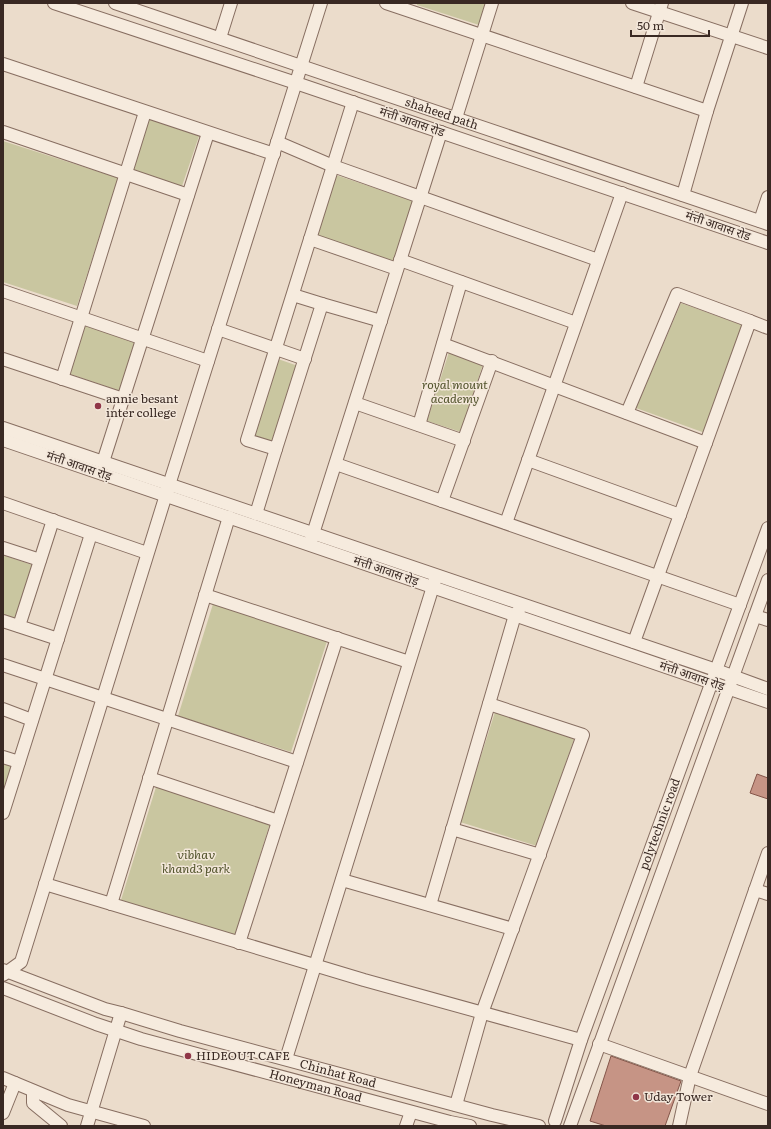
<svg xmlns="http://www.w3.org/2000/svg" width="771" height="1129" viewBox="0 0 771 1129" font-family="Literata,'Noto Sans Devanagari',serif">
<rect width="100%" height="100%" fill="#ebdccb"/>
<!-- green -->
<path fill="#c9c6a0" d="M417,3H486L479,25L417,5Z
M148,119L199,136L182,186L132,169Z
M3,141L118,178L77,306L3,282Z
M336,175L413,201L393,262L315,236Z
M681,303L742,325L705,433L636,408Z
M86,324L137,342L120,391L70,374Z
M449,352L483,364L461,432L427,421Z
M278,359L298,366L273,443L252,436Z
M3,555L32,565L15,618L3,615Z
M213,604L327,641L291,752L178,716Z
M495,712L574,739L537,846L460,822Z
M3,763L12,766L3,795Z
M156,787L270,823L235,936L121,900Z"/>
<!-- building -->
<path fill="#c69485" stroke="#845549" d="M757,774L768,778V799L750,793Z
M611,1056L681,1081L665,1126H606L590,1121Z"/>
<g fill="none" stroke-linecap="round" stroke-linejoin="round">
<defs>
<g id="minor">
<path d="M54,3L296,83L768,243"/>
<path id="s1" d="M115,3L768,224"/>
<path d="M386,3L707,111"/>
<path d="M632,3L768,48"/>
<path d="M220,38L231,3"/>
<path d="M3,64L274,154"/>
<path d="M636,87L662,3"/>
<path d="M456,118L492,3"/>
<path d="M3,132L188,195"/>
<path d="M277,142L333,166L598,260"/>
<path d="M683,195L707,111L742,3"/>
<path d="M760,221L768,197"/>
<path d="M310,239L397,269"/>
<path d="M400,260L576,323"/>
<path d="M3,291L208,361"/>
<path d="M293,295L322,304L276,449L247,440L353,102"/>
<path d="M322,304L381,321"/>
<path d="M218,329L305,359"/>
<path d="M443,344L706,443"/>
<path d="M3,359L123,399"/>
<path d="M62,379L145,112"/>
<path d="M355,403L464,441"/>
<path d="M627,413L677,294L750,321"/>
<path d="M419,425L461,282"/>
<path d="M3,428L716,670L768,689"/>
<path d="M3,440L768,702"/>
<path d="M528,460L680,515"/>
<path d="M103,462L208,133"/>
<path d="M336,464L740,605"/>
<path d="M442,501L492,361"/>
<path d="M3,503L147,553"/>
<path d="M256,514L276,449"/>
<path d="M506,523L622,193"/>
<path d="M311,540L441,132"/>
<path d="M3,548L40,560"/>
<path d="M205,595L409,662"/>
<path d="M755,616L768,620"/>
<path d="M3,621L58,639"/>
<path d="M19,626L53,520"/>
<path d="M634,642L750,321L768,328"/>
<path d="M3,665L297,762"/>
<path d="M3,709L32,720"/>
<path d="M3,757L19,762"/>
<path d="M149,778L278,821"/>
<path d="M3,813L91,534"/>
<path d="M452,829L540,855"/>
<path d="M342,880L513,929"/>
<path d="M45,884L364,980L581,1040"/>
<path d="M755,890L768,894"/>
<path d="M111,904L229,517"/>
<path d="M430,905L515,615L519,610"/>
<path d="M239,943L337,638"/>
<path id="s2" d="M3,970L105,1009L121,1013L180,1031L492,1115L539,1126"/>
<path d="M3,975L21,962L169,485L321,3"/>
<path id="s3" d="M3,988L96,1024L141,1039L450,1122L470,1126"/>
<path d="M599,1044L768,1104"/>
<path d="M286,1059L435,580"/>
<path d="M3,1078L68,1105L144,1126"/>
<path d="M33,1091V1103L61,1126"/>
<path d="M456,1105L482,1013L583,735L489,704"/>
<path d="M3,1113L15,1083"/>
<path id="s4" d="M555,1121L581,1040L768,528"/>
<path d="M87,1126L121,1013"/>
<path d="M406,1126L411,1112"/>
<path d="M570,1126L768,580"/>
<path d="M679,1126L690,1076L768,853"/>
</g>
</defs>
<!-- minor casing -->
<use href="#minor" stroke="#876e61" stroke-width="14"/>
<!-- minor -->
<use href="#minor" stroke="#f6ebde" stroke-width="12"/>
</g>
<!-- markers -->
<g fill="#903648" stroke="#f3e7da" stroke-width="1.5">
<circle cx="98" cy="406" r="4"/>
<circle cx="188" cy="1056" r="4"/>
<circle cx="636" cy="1097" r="4"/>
</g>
<g text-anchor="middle" stroke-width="3" stroke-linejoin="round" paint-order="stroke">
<!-- street labels -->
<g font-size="12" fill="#392923" stroke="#f3e7da">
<text dy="4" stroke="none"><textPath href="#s1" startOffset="345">shaheed path</textPath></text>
<text transform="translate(412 122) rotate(19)" y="4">मंत्ती आवास रोड</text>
<text transform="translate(718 226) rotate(19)" y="4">मंत्ती आवास रोड</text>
<text transform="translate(79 466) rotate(19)" y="4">मंत्ती आवास रोड़</text>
<text transform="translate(386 571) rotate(19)" y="4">मंत्ती आवास रोड़</text>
<text transform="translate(692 676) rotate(19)" y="4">मंत्ती आवास रोड़</text>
<text dy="4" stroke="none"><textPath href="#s4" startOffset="315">polytechnic road</textPath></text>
<text dy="4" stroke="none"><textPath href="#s2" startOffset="351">Chinhat Road</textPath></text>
<text dy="4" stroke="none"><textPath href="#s3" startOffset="328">Honeyman Road</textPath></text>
</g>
<!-- park labels -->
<g font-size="12" font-style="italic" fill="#51532b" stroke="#f3e7da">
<text x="455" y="389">royal mount<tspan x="455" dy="14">academy</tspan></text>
<text x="196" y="859">vibhav<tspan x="196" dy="14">khand3 park</tspan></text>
</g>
<!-- poi labels -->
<g font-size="12" fill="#392923" stroke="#f3e7da" text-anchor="start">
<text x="106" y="403">annie besant<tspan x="106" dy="14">inter college</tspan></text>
<text x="196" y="1060">HIDEOUT CAFE</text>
<text x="644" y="1101">Uday Tower</text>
</g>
</g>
<!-- border -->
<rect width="771" height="1129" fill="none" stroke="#392923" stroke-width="8"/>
<!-- scale -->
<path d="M631 30v6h78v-6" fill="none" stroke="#392923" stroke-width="2"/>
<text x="637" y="30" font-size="12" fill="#392923" stroke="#f3e7da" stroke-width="3" paint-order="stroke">50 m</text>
</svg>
